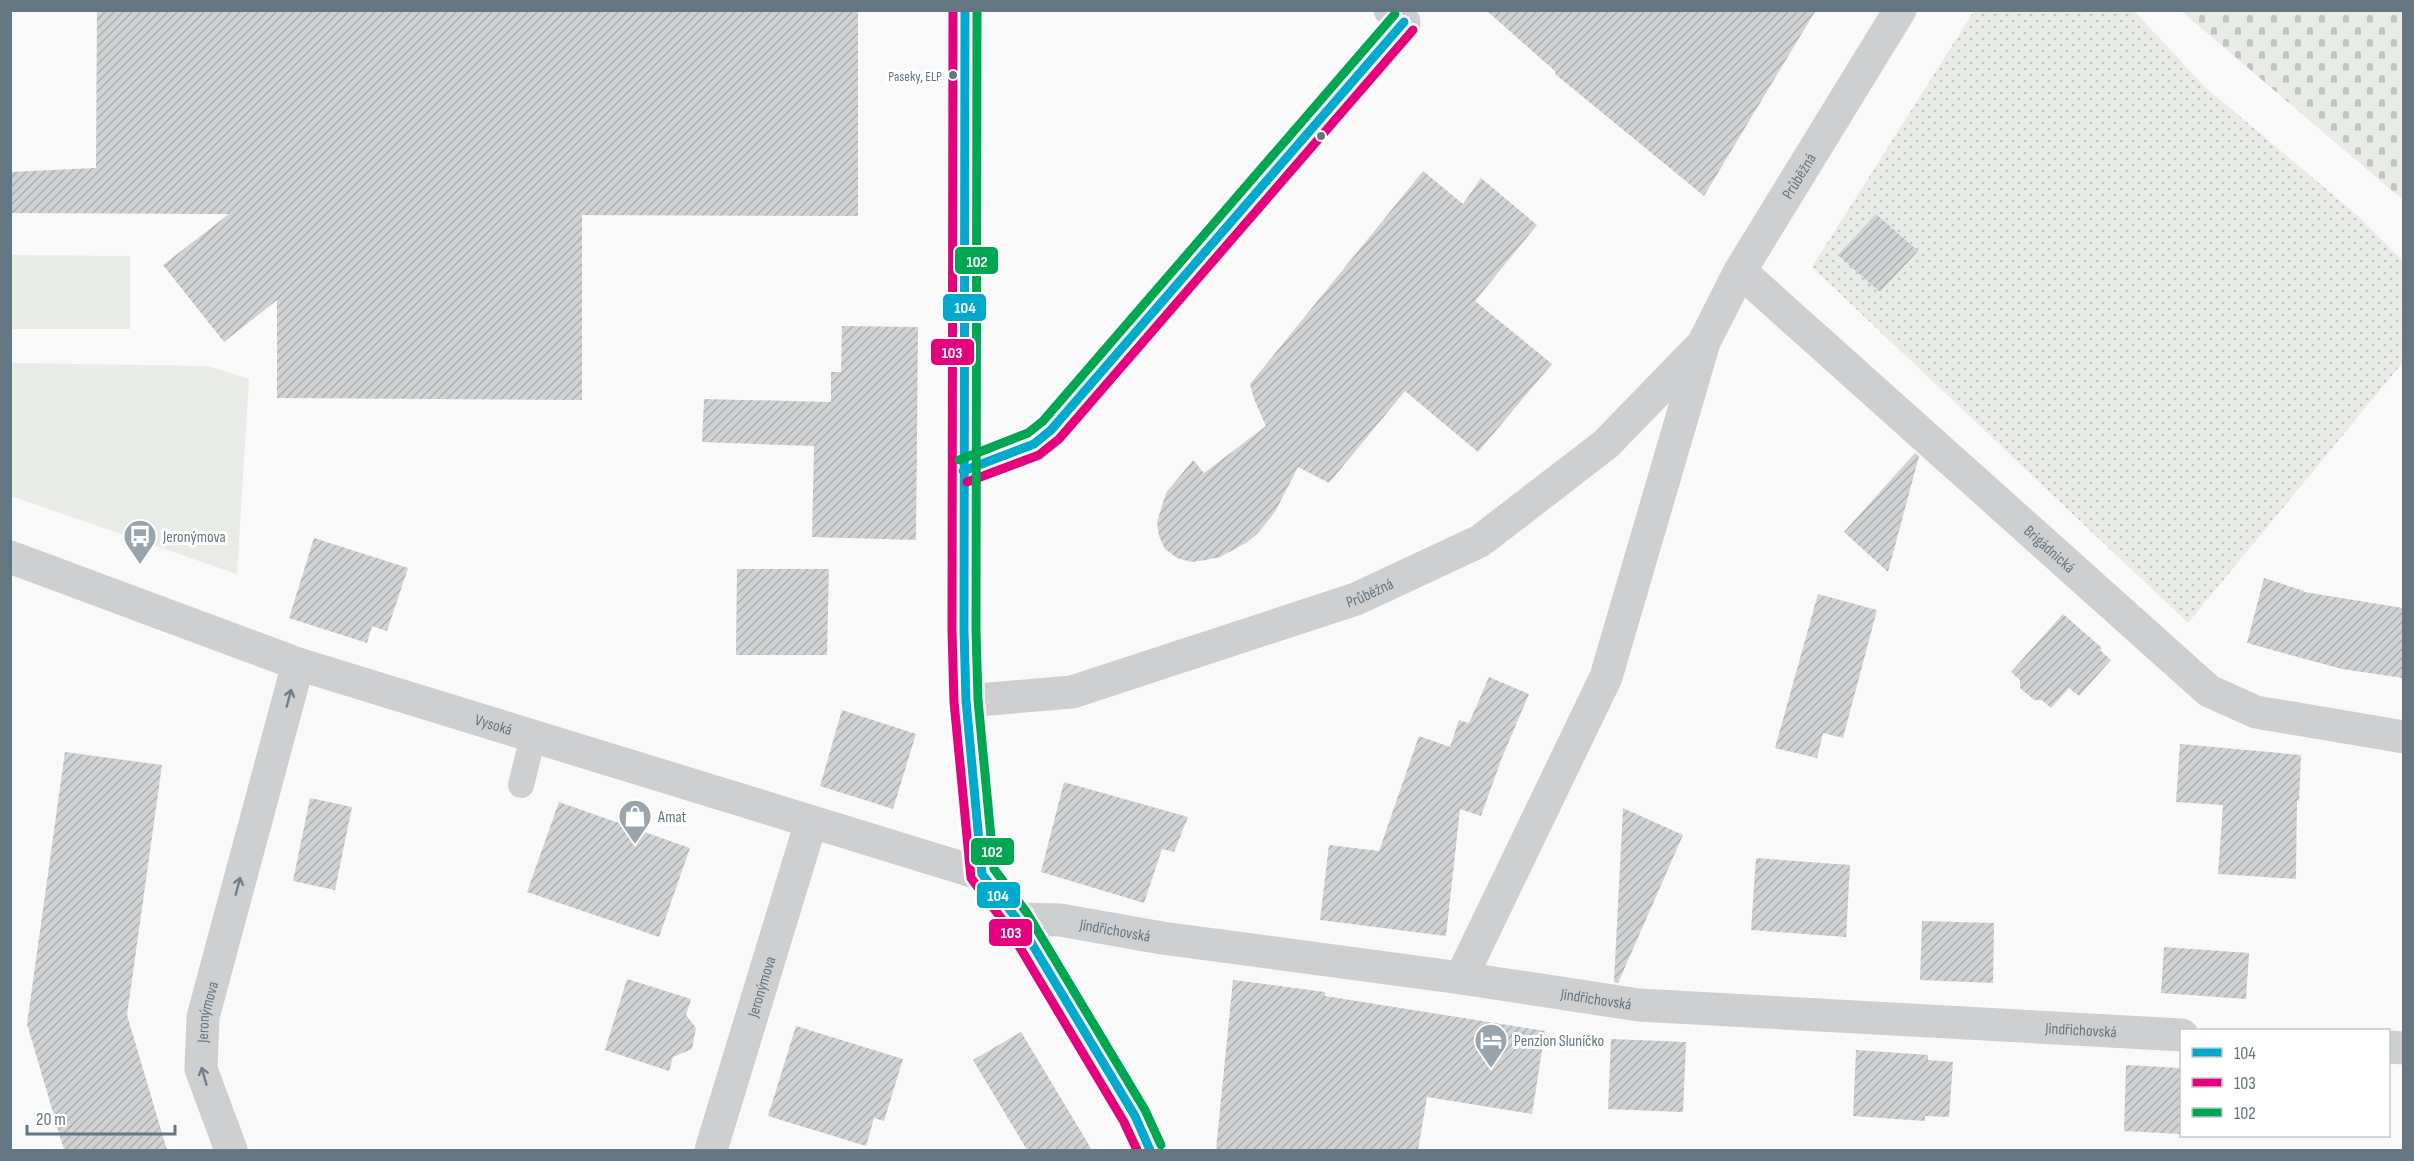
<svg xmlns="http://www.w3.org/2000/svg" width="2414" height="1161" viewBox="0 0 2414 1161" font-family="'Sofia Sans Condensed',sans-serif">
<defs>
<pattern id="cemetery-stones" width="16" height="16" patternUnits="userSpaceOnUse" patternTransform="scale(1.5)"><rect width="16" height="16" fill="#e8ebe6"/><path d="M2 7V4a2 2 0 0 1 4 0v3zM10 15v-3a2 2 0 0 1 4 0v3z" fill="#c0c3c0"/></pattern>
<pattern id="garden-dots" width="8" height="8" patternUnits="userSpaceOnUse" patternTransform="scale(1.5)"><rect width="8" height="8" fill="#e8ebe6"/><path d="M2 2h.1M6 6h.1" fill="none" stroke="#c0c3c0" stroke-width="1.8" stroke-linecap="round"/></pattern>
<pattern id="building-hatch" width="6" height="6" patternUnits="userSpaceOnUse" patternTransform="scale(1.5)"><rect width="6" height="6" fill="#d0d2d3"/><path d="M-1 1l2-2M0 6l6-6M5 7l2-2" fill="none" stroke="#acafb1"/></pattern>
</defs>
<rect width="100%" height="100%" fill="#f9f9f9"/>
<!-- grass -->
<path fill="#e8ebe6" d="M11,255L130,256V329H11Z
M11,363L208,366L249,379L237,574L11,496Z"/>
<!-- cemetery -->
<path fill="url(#cemetery-stones)" d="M2181,11H2403V200Z"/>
<!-- garden -->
<path fill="url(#garden-dots)" d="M1974,11H2134L2206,88L2357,215L2403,261V362L2188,623L1812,267Z"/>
<!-- building -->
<path fill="url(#building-hatch)" d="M97,10H858V216L582,215V400L277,398V300L224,342L163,265L229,214L10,213V172L96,168Z
M1486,10H1816L1704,196L1555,74L1556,72Z
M1423,171L1463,204L1481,178L1537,225L1475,301L1552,364L1478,452L1405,391L1329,483L1298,467L1275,512L1257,534L1246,543L1220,557L1206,560L1191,562L1177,558L1165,549L1159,536L1157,522L1166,493L1193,460L1204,473L1266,426L1254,399L1250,384Z
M1876,214L1918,251L1880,292L1838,255Z
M842,326L918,327L916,540L812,537L814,446L702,442L704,399L831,402V372H841Z
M1915,453L1919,456L1888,572L1844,532Z
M314,538L408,568L387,631L372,626L367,643L289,618Z
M737,569H829L827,655H736Z
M2264,578L2304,591V592L2403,608V678L2342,669L2247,643Z
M1818,594L1877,610L1843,738L1823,733L1817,758L1775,748Z
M2063,614L2102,648L2100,650L2111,660L2079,696L2069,688L2051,708L2042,700H2034L2020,688V680L2011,672Z
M1489,677L1529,694L1501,760L1481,816L1460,809L1446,936L1320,920L1329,845L1379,851L1419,736L1450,747L1459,720L1469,723Z
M842,710L916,734L893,809L820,786Z
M2180,744L2301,755L2299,801L2297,800L2296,879L2218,874L2223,805L2176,802Z
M65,752L162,765L127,1015L167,1150H64L27,1024Z
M1064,782L1188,817L1174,852L1162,849L1144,903L1041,872Z
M310,798L352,807L335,890L293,881Z
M559,802L690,848L659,937L527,892Z
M1623,808L1683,835L1618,983L1614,982Z
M1756,858L1850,865L1846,937L1751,930Z
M1922,921L1994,923L1993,983L1920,980Z
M2164,947L2249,953L2246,999L2161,993Z
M627,979L691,999L686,1015L696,1028L692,1049L673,1057L669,1071L605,1050Z
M1233,980L1325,992V996L1545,1031L1532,1114L1427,1097L1418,1150H1216Z
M796,1026L903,1059L884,1121L874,1118L866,1146L768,1116Z
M1021,1032L1092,1150H1027L973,1060Z
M1611,1039L1686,1042L1683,1112L1608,1109Z
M1856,1050L1928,1055V1060L1953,1062L1949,1117L1925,1116V1121L1853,1116Z
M2126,1065L2181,1068V1134L2124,1131Z"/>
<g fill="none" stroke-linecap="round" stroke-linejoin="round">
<!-- service -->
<path stroke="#cecfd0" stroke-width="26" d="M521,785L533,737"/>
<!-- minor -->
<g stroke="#cecfd0" stroke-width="33">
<path id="s1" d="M1740,271L2209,691L2256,712L2404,737"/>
<path d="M963,471L1034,444L1051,430L1342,95L1404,22L1390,10"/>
<path id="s2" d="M10,557L298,664L982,874"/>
<path id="s3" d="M966,701L1072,692L1356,599L1480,541L1606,444L1703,344L1740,271L1900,10"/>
<path id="s4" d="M1017,919L1060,920L1162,938L1461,978L1639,1005L2182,1035"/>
<path d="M1461,978L1606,677L1702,349"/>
<path d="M2388,1047L2404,1048"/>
<path id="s5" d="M231,1150L201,1069L203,1017L298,664"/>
<path id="s6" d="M711,1150L811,822"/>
</g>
<!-- tertiary -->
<path stroke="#cecfd0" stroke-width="33" d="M965,10L964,630L966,701L982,874L1017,919L1135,1116L1150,1150"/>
<defs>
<path id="bus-1" d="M965,10L964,630L966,701L982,874L1017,919L1135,1116L1150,1150
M963,471L1034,444L1051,430L1404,22"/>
<path id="bus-2" d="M953,10L952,630L954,702L971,878L1007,926L1124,1122L1137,1150
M967,482L1039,455L1059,439L1413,30"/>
<path id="bus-3" d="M977,10L976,630L978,700L994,869L1027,913L1145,1110L1161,1145
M959,460L1028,433L1043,421L1395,14"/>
</defs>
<!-- bus-1 casing -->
<use href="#bus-1" stroke="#fff" stroke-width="14"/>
<!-- bus-2 casing -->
<use href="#bus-2" stroke="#fff" stroke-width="14"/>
<!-- bus-3 casing -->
<use href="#bus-3" stroke="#fff" stroke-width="14"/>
<!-- bus-1 -->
<use href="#bus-1" stroke="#00a9ce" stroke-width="9"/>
<!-- bus-2 -->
<use href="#bus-2" stroke="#e5007d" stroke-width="9"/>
<!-- bus-3 -->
<use href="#bus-3" stroke="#00a651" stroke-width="9"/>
</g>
<!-- one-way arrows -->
<defs><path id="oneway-shaft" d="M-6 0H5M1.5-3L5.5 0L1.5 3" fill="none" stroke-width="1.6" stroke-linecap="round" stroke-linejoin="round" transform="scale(1.5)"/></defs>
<g stroke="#707f8b">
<use href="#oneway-shaft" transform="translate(289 698) rotate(-75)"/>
<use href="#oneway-shaft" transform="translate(238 886) rotate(-75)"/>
<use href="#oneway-shaft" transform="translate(204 1076) rotate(-106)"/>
</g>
<!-- icons -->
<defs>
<symbol id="bus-pin" viewBox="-11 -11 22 30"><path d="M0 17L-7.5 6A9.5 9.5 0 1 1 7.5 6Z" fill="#99a4ac" stroke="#fff"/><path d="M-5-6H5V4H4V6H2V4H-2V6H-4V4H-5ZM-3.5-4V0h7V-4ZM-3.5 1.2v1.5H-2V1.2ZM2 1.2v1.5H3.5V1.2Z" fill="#fff"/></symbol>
<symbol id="shop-pin" viewBox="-11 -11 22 30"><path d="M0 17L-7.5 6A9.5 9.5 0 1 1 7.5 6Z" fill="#99a4ac" stroke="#fff"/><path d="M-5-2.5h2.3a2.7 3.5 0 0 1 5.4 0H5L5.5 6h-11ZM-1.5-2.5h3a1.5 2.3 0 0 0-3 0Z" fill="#fff"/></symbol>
<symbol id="hotel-pin" viewBox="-11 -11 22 30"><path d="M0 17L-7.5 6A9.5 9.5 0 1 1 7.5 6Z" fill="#99a4ac" stroke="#fff"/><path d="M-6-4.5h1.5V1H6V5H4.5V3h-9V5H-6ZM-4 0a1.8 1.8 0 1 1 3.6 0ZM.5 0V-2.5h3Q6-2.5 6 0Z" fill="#fff"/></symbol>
</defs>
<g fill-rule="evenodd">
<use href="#bus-pin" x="121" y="517" width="38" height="52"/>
<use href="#shop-pin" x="616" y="797" width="38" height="52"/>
<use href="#hotel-pin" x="1472" y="1021" width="38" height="52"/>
</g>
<!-- markers -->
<g fill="#657683" stroke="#fff" stroke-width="2">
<circle cx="953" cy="75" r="5"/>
<circle cx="1321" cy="136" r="5"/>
</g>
<g text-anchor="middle" stroke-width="6" stroke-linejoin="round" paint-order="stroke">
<!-- bus labels -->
<g font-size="14" fill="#657683" stroke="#fff" text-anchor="end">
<text x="942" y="81">Paseky, ELP</text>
</g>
<!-- street labels -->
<g font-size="16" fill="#657683" stroke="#fff">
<text dy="6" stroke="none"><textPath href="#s3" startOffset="1034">Průběžná</textPath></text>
<text dy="6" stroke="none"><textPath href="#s1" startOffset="416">Brigádnická</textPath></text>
<text dy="6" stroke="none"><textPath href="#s3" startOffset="420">Průběžná</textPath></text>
<text dy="6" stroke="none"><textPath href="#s2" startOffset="512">Vysoká</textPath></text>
<text dy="6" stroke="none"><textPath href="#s4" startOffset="99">Jindřichovská</textPath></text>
<text dy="6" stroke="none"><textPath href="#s6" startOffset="171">Jeronýmova</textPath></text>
<text dy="6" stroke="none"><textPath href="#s4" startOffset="585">Jindřichovská</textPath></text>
<text dy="6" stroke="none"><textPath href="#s5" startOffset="144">Jeronýmova</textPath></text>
<text dy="6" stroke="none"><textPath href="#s4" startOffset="1071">Jindřichovská</textPath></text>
</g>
<!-- poi labels -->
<g font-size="16" fill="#657683" stroke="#fff" text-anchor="start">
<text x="163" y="542">Jeronýmova</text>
<text x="658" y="822">Amat</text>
<text x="1514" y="1046">Penzion Sluníčko</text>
</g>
</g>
<g stroke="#fff" stroke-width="2">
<rect x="954" y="246" width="45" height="29" rx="6" fill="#00a651"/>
<rect x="942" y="293" width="45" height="29" rx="6" fill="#00a9ce"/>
<rect x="930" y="338" width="45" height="28" rx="6" fill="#e5007d"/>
<rect x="970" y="837" width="45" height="29" rx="6" fill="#00a651"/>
<rect x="976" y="881" width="45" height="28" rx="6" fill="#00a9ce"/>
<rect x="988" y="918" width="45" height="29" rx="6" fill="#e5007d"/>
</g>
<g font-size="16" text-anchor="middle" font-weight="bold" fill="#fff">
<text x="977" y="267">102</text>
<text x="965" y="313">104</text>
<text x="952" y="358">103</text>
<text x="992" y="857">102</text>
<text x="998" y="901">104</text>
<text x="1011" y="938">103</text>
</g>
<!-- border -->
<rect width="2414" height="1161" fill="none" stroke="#657683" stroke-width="24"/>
<!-- legend -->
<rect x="2180" y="1029" width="210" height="108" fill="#ffffff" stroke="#c1c8cd" stroke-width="1.5"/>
<rect x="2192" y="1048" width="30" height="9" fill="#00a9ce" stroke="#c1c8cd" stroke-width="1.5"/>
<text x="2234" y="1059" font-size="18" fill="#657683">104</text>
<rect x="2192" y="1078" width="30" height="9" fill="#e5007d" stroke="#c1c8cd" stroke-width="1.5"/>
<text x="2234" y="1089" font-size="18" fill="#657683">103</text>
<rect x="2192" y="1108" width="30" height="9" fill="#00a651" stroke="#c1c8cd" stroke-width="1.5"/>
<text x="2234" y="1119" font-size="18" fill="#657683">102</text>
<!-- scale -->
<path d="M27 1125v9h148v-9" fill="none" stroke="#657683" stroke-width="3"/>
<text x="36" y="1125" font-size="18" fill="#657683" stroke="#ffffff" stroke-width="4.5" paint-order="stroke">20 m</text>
</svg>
